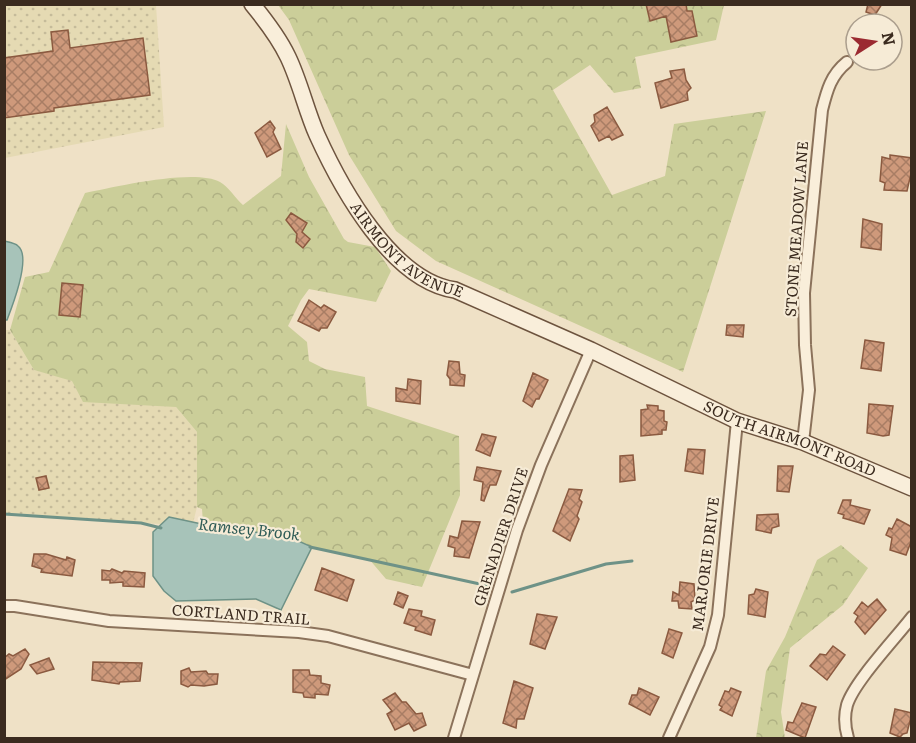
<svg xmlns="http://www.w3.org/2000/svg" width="916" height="743" viewBox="0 0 916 743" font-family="Literata,serif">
<defs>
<pattern id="farmland-dots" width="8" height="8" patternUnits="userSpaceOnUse" patternTransform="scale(1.5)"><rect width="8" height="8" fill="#e5dab3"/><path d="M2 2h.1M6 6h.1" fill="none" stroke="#c5bb9a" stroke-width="1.8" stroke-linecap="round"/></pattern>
<pattern id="forest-crowns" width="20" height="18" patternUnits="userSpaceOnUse" patternTransform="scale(1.5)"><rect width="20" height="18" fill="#cbce99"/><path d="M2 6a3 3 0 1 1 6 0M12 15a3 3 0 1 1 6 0" fill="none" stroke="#afb183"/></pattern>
<pattern id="building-cross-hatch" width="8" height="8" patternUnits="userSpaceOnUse" patternTransform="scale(1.5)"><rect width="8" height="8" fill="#ce997b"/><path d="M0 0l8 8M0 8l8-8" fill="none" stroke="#a87d64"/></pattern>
</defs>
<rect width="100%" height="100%" fill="#efe1c6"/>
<!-- farmland -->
<path fill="url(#farmland-dots)" d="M5,5H156L164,127L5,158Z
M4,330H10L34,370L175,406L197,432V507L193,523L160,524L5,514Z"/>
<!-- forest -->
<path fill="url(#forest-crowns)" d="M278,5H724L716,40L635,57L641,88L614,93L590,65L553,90L612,195L665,176L674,124L766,111L683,372L436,261L396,231L349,155L289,20Z
M286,124L309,177L344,239L348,242L375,247L391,271L376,302L309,289L301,300L288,326L307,342L309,361L325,369L365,377L367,406L459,436L460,495L422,587L386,579L369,559L312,547L285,535L225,529L203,523L202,509L197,507V432L176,407L83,402L72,381L34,370L10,330L25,277L49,272L85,193C114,187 195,168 220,182C228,186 236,199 243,205L281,176Z
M841,545L868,568L843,605L790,648L781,712L785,738H756L766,671L785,637L817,560Z"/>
<!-- water -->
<path fill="#a7c3b9" stroke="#6e9287" stroke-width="1.5" d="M4,241C8,242 15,243 18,246C32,257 12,307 7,320H5Z
M169,517L225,529L285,535L312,547L281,610L256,599L176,601L164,591L153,576V532Z"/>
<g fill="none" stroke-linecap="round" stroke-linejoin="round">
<!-- stream -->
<path stroke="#6e9287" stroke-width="3" d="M4,514L141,523L161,528
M310,547L489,586
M512,592L606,564L632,561"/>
</g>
<!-- building -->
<path fill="url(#building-cross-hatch)" stroke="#8b5a40" stroke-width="1.5" d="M646,4H686L687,11H692L697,36L671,42L666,16L650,21Z
M868,4H882L875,15L866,12Z
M68,30L70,48L143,38L150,95L54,108V111L4,118V58L53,51L51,32Z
M684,69L686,80L691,88L687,92L688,100L661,108L655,83L672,78L670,71Z
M607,107L623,135L612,140L609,136L599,141L591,126L595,122L594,115Z
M270,121L275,128L273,132L281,149L267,157L255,133Z
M890,155L912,158V169L907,191L884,190L885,183L880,181L882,157L890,159Z
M291,213L307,223L302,232L310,239L303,248L296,242L297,234L286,220Z
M863,219L882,224L881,250L861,247Z
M62,283L83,285L80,317L59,315Z
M309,300L321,308L324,305L336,312L327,328H321L319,331L298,321Z
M727,325H744L743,337L726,335Z
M865,340L884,343L881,371L861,368Z
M449,361L459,362L460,374L465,375L464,386L450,385V379L447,375Z
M533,373L548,380L539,399H536L532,407L523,401Z
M408,379L421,381L420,404L396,401V388L407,390Z
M869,404L893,406L889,435L883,436L867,433Z
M647,405L658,406V410L664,411V421L667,422L666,430H662V434L641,436V410L648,409Z
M482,434L496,437L490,456L476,450Z
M688,449L705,450L703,474L685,471Z
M633,455L635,480L620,482V456Z
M778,466H793L789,492L777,491Z
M477,467L501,471L496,485H490L484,501L481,500L483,482L474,480Z
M46,476L49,488L39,490L36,478Z
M569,489L582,490L579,499L582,502L577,516L579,519L570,541L553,531Z
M843,500H851L850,505L870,510L864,524L843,518L844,515L838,513Z
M778,514L779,526L772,528L771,533L756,530L757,515Z
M897,519L912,527V539L906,555L890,550L892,538L886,535L889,528L892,529Z
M462,521L480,522L469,558L454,556L455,548L448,546L450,536L458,538Z
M34,554H46L66,560L67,557L75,560L72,576L41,572L42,569L32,566Z
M322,568L354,580L347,601L315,590Z
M112,569L122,573L124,571L145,573L144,587L123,586V582L110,583V580H102V570L110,571Z
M680,582L694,584L695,600L691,602L692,609L679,608L678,601H672L673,592L679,595Z
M756,589L768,592L765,617L748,614L749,595L754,594Z
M398,592L408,596L403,608L394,604Z
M877,599L886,610L865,634L855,622L858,616L854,613L862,602L868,607Z
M409,609L422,611L421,616L435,620L431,635L415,630L416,627L404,623Z
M537,614L557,617L545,649L530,644Z
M669,629L682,633L673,658L662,653Z
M833,646L845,655L827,680L810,666L820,654L826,655Z
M25,649L29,654L21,669L4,680V658L9,654L13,656Z
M49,658L54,669L37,674L30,665Z
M93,662L142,663L140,681L120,682L119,684L92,680Z
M189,668L191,672L206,671L208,674H218L217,684L204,686L191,685L188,687L181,684V671Z
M293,670H309L310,675L321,676V683L330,685L328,695L315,694V698L304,697L303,693L293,692Z
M514,681L533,688L524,719H517L516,728L503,723Z
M639,688L659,697L650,715L629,704L632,695H637Z
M731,688L741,692L732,716L720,710L722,707L719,705L725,691L729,692Z
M395,693L402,702H406L416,714L422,713L426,725L414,731L409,723L395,730L387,714L392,711L383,700Z
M802,703L816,707L805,738L786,730L788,722L793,723Z
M895,709L912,713L907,733L903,734L900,737L890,733Z"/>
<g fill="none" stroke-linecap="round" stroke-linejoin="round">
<defs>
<path id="street" d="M803,442L809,390L805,345L804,293L822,110C827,90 831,75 847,62
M4,606H15L109,621L299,632L328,636L473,675
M454,738L517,530L541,465L591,350
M669,738L710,647L718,615L737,421
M848,738C845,728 844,716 847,705C854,682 895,639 912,617"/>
<g id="secondary">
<path id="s1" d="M252,4C266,21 279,38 288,57C300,82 306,110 317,135C341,188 392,281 455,290L591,350L737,421L803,442L912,488"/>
</g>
</defs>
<!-- street casing -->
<use href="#street" stroke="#8b725b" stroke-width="14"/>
<!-- secondary casing -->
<use href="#secondary" stroke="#6d533e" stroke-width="18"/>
<!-- street -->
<use href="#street" stroke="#f9eeda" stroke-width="10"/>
<!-- secondary -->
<use href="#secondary" stroke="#f9eeda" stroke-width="15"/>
</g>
<g text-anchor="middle" stroke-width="4.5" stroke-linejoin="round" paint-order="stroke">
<!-- street labels -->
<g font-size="15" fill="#3b2b1f" stroke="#f6ebd6">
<text transform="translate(797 229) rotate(-86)" y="5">STONE MEADOW LANE</text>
<text dy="5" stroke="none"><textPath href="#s1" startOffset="298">AIRMONT AVENUE</textPath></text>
<text dy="5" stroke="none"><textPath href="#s1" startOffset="729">SOUTH AIRMONT ROAD</textPath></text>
<text transform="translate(501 537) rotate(-72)" y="5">GRENADIER DRIVE</text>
<text transform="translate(706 564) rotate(-83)" y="5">MARJORIE DRIVE</text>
<text transform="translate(241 615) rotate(4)" y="5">CORTLAND TRAIL</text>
</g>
<!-- water labels -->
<g font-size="16" font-style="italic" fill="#2e5b56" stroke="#f6ebd6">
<text transform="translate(249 529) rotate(6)" y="6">Ramsey Brook</text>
</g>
</g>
<!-- border -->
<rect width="916" height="743" fill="none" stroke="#3b2b1f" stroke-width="12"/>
<!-- north arrow -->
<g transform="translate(874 42) rotate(78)"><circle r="28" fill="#f6ebd6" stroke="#ab9e8d" stroke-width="1.5"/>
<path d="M0-4.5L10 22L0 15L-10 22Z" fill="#9b2a31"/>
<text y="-9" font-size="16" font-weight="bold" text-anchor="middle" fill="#3b2b1f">N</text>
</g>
</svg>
